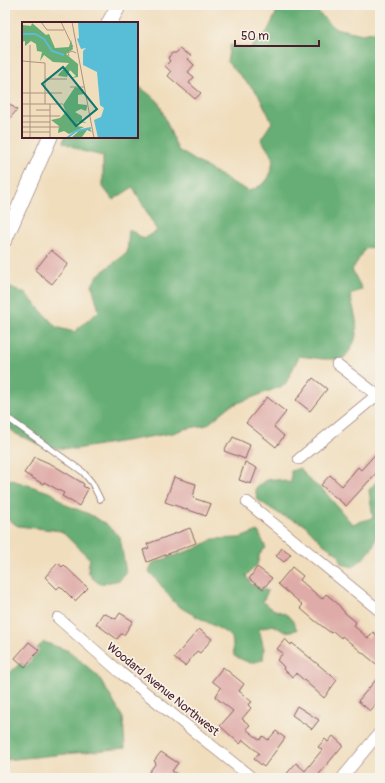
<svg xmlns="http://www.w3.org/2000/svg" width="385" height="783" viewBox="0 0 385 783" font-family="Pangolin,sans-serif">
<rect width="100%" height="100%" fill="#f7f3e8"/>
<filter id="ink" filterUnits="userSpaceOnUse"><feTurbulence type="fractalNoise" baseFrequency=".025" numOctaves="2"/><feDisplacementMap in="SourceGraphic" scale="8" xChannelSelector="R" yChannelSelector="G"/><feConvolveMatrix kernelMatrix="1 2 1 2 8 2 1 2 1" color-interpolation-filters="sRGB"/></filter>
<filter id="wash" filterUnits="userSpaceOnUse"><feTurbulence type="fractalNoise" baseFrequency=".012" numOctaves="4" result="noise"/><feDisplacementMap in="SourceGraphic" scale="16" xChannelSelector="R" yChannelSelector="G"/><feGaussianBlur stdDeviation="0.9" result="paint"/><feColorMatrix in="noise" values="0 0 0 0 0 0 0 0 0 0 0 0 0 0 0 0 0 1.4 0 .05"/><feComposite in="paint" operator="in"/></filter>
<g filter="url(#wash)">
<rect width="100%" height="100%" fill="#f0ddbc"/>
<!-- forest -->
<path fill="#66ae75" stroke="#586650" d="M280,5H311L334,28L363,34L380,30V245L365,249L352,270L362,289L350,295C357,322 363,337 343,359H323L299,356L285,385L230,406L207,425L184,429L173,433L76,449L45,447L16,434L5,424V284L26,294L56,327L74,332L99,311L92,285L98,275L127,253L129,229L144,239L157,231L133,187L113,200L103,187V156L82,151L63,142L65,137H137V85L158,101L178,150L233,183L249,191C268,183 271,179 273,158L261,139L272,122L258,94L227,62L230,45L250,48L267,32Z
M300,468L309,480L324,491L352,524L373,518L369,490L377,481L380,483V527L376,532C377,548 365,557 353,567L342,564L339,555L323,544L304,524L281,515L258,500L255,489C267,476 274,478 291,483V471Z
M9,479L52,493L66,505L89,514L106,524L120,537L126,573L120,580L100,584C88,575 86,573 90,559L61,531L18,526L5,518V481Z
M258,531L266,548L260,553L257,565L246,576L252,585L268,591L263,601C277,617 288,606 297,630L285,632L273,625L259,629L264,649L263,660L250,663L234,656L232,637C216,625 197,618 180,607C169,600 161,582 149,572L153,563L197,548L213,539L240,538Z
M44,642L69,651L99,677L123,718L125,748L5,760V677Z"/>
<g id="blocks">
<!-- building -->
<path fill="#dfaba8" d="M180,49L191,56L188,59L194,65L188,72L194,77L189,83L201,93L195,99L168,76L171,72L165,66L170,61L168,58L172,53H176Z
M5,100L17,110L5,124Z
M51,250L68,264L52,284L35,270Z
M313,378L327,389L310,411L296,400Z
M267,397L286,412L274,427L284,436L276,447L246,423Z
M233,437L250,445L245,459L224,451L227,445L230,443Z
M380,449V469L346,506L321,485L330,475L342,486L358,467L361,470Z
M35,457L53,465L84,484L83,486L88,489L79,506L62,496L64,493L44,482L43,484L24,473Z
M245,462L257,468L251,484L239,480Z
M174,477L196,484L193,498L211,504L206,516L165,502Z
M190,528L196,543L147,562L143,550L149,548L147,544Z
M282,548L291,554L284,562L276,556Z
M58,563L62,567L64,565L88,588L75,601L60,586L57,589L45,577Z
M257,567L272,578L263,589L249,579Z
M292,567L303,576L300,580L322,599L326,594L336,602L345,613L356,622L354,626L368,638L373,632L380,638V667L342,636L341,638L333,631L331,633L314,620L300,608L303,605L278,584Z
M103,613L116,619L120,613L133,621L124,635L121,634L117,639L96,624Z
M199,629L212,639L200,653L197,651L185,666L174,658Z
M285,639L291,645L292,643L337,680L324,698L296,673L293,677L283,669L284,667L277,660L283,653L277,649Z
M29,642L39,650L25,667L15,658Z
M223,667L244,684L239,691L252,702L248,705L251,708L242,719L250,725L246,729L260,740L263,736L268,740L276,731L285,738L264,767L254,759L259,753L243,740L240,744L220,726L233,711L215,697L221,688L212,681Z
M380,675V700L370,711L358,701Z
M297,706L319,720L312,729L292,715Z
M333,736L343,745L316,778H283L296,763L305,771L322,750L318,747L325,739L328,742Z
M161,752L178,763L172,771L182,778H156L149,772L156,763L154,761Z"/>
</g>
</g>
<g filter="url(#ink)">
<use href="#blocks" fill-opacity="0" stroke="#84625e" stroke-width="1"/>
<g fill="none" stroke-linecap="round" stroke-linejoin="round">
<defs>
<path id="lane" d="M5,416L83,472L92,483L100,499"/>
<path id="street" d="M337,364L380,397
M299,459L377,395
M247,502L380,611
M58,618L121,673L252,778
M342,778L380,732"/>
<path id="secondary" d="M109,23L119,5
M5,239L50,137"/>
</defs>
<!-- lane casing -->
<use href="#lane" stroke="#84625e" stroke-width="7"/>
<!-- street casing -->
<use href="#street" stroke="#84625e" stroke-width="12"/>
<!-- secondary casing -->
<use href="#secondary" stroke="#84625e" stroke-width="16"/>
<!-- lane -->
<use href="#lane" stroke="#fff" stroke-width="5.5"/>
<!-- street -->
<use href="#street" stroke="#fff" stroke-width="11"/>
<!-- secondary -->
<use href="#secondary" stroke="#fff" stroke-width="15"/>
</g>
</g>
<g text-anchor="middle" stroke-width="3.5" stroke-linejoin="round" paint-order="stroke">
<!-- street labels -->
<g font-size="12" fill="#4a1f2b" stroke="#f7f3e8">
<text transform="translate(163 689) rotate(39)" y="4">Woodard Avenue Northwest</text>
</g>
</g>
<!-- overview -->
<g transform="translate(22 22)">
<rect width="116" height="116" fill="#f0ddbc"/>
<path d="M10,1L24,13L27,12L33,26L47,25L49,18L51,27L44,32L56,42V55L49,56L54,54L48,48L45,55L37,54L36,53L47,41L31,40L22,33L18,39L20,30L15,29L14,22L9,19L3,24V19L0,20V3L9,4ZM53,65L61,67L62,72L56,73V82L65,83V85L64,89L59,87L53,90L60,94V99L65,101L56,100L54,104L62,105L47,112L42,109L36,111L37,104L29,98L38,96L44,90L41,83ZM67,106L70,110L65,108L60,115L49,116L58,108Z" fill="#66ae75"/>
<path d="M56,0H116V116H76L72,98L79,95L82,86L78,83L75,50L61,43V29L64,26L59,27L55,17L57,16Z" fill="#58bdd7"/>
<path fill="none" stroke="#58bdd7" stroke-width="2" d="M0,12H13L22,17L30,29L42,33M45,116L54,109L69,106"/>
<path fill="none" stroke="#ae9182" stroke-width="1" d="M19,0L25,8H42M39,0L51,25M50,0L72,116M47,34L46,31L50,29L54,31M0,39L23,41V82M23,57H45M48,65H62M0,71H40M0,82H41M14,88H28M0,94H38M0,100H28M0,105H39M0,110H28M8,115V23M9,116H28M28,116V82"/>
<path fill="#0f766e" fill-opacity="0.15" stroke="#0f766e" stroke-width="2" d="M41,45L75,87L54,104L20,62Z"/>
<rect width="116" height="116" fill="none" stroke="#4a1f2b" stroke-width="2"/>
</g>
<!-- margin -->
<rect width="385" height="783" fill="none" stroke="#f7f3e8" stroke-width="20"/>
<!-- scale -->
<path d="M235 40v6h84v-6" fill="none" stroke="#4a1f2b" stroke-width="2"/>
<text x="241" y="40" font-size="12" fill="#4a1f2b" stroke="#f7f3e8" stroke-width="3" paint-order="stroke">50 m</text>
</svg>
